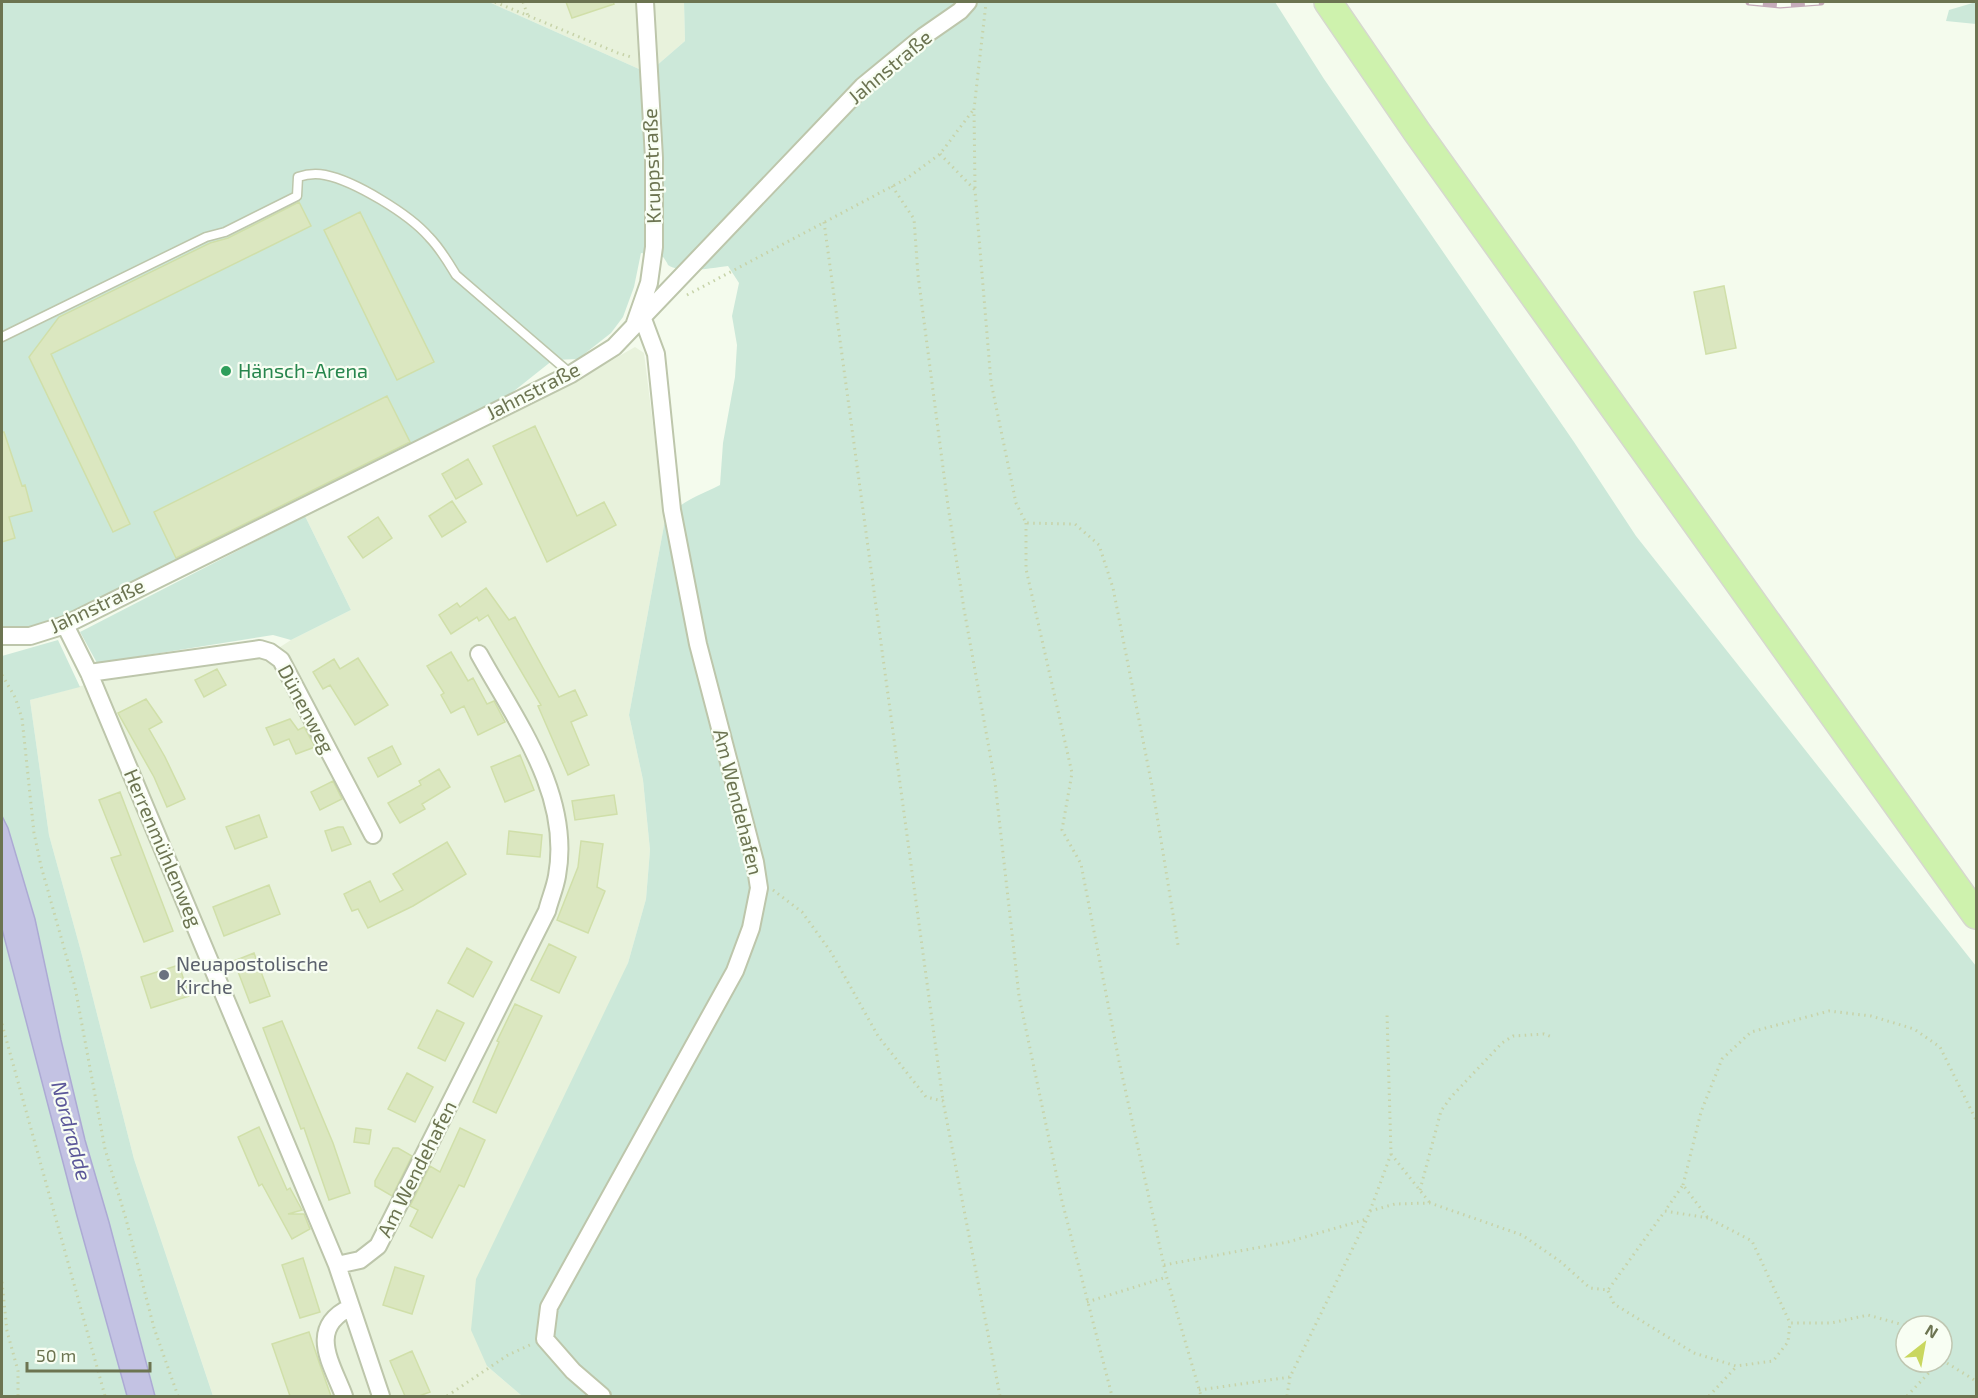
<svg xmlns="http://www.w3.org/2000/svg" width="1978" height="1398" viewBox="0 0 1978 1398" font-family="'Exo 2',sans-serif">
<rect width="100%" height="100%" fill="#f4fbed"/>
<!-- residential -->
<path fill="#e8f2dc" d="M489,2H684L685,41L648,73Z
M635,347L644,353L665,520L629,715L643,780L650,850L646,899L628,963L487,1366L522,1396H213L134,1159L82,955L49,835L30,700L103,680L263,658L291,640L351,610L305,516L577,380Z"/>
<!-- green -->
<path fill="#cce8d9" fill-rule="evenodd" d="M2,2H489L648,73L685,41L684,2H1275L1324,79L1574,442L1636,536L1976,966V1396H522L487,1366L471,1330L476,1279L628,963L646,899L650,850L643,780L629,715L665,520C679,502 700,495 720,485L723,443L735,377L737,345L732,316L739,283L728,266C713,268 680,274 668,265C668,264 664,258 663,257L641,253L634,287L623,317L611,333L578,359L553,360L509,395L468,418L130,586L61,616L28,627H2ZM1906,1326H1942V1362H1906Z
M1976,2V24L1946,21L1949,10Z
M305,516L351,610L291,640L273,635L97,663L80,632Z
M58,640L80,687L30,700L49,835L82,955L134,1159L213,1396H155L153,1391L109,1222L85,1140L61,1040L35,919L8,828L2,816V656Z
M2,929L77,1216L127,1396H2Z"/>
<!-- water -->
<path fill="#c3c2e3" stroke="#acaad4" stroke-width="1.5" d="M2,816L8,828L35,919L61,1040L85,1140L109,1222L155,1396H127L77,1216L2,929Z"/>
<!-- building -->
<path fill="#dbe7c0" stroke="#d0dfa9" stroke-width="1.5" d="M566,2H613L614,4L572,18Z
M299,202L311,226L51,354L130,524L113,532L29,357L59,317L210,243L228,238Z
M360,212L434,362L397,380L324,230Z
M1724,286L1736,348L1706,354L1694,292Z
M387,396L410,442L176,558L154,512Z
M535,426L577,516L604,502L616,525L547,562L493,446Z
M2,432H4L22,486L25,485L32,511L9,517L15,538L2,542Z
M468,459L482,484L456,499L442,474Z
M452,501L466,522L442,537L429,516Z
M378,517L392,538L363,558L348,537Z
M486,588L509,620L515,617L559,697L575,690L587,715L571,722L589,765L568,775L538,706L541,705L488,615L479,621L477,617L451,634L439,615L457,603L460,607Z
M451,652L468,681L473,678L487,704L494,701L505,722L478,735L464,706L451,713L441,695L444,693L427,666Z
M358,658L388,705L355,725L330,685L323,689L313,672L334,659L340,669Z
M217,669L226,685L204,697L195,680Z
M146,699L162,722L149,729L165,757L185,799L167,807L154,777L118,713Z
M290,719L298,730L304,727L315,747L296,754L289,739L274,745L266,728Z
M392,746L401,764L378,777L368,758Z
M520,755L534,790L505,802L491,767Z
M439,769L450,787L422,804L425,809L400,823L388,803L421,785L419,781Z
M333,781L342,799L320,810L311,792Z
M120,792L173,931L144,942L111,858L121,855L99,800Z
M614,795L617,814L575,820L572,801Z
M259,815L267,837L235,849L226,827Z
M338,827H343L351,844L332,851L325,831Z
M509,831L542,835L540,857L507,854Z
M581,841L603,844L597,887L605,891L588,933L557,920L578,867Z
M447,842L466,874L413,906L368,928L358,909L352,911L344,894L370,881L380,902L403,890L393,874Z
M269,885L280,914L224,936L213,907Z
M549,944L576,957L559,993L531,980Z
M467,948L492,962L473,997L448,983Z
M254,953L270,996L250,1003L234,961Z
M179,965L189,996L151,1008L141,977Z
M515,1004L542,1016L496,1113L473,1102L499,1042L497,1041Z
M437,1010L464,1023L445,1061L418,1048Z
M282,1021L333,1143L350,1193L329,1200L304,1128L301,1129L263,1028Z
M407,1073L433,1087L415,1122L388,1109Z
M259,1127L287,1190L290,1188L302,1210L288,1214H304L310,1229L292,1239L262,1184L259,1186L238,1137Z
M356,1128L371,1130L369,1144L354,1142Z
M460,1128L485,1140L464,1187L459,1185L432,1238L410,1226L418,1210L410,1206L430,1166L440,1172Z
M393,1148H398L412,1156L392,1196L375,1186V1181Z
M303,1258L320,1312L300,1318L282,1265Z
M395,1267L424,1276L412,1314L383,1305Z
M309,1332L319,1362L331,1396H290L272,1344Z
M412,1351L430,1392L419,1396H405L390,1361Z"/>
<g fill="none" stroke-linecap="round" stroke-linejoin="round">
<defs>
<path id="service" d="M2,337L206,237L225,232L297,196L298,177C307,174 315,173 325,175C355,181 409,214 429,237C440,248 448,262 456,275L571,374"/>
<path id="minor" d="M635,323L649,283L654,247V158L645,2
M65,625L89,673L337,1265L381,1396
M2,636H30L65,625L571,374L614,347L863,86L924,36L960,11L968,2
M89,673L260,649L270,652L281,660L373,835
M337,1265L360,1260L378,1246L547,911C550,899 555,888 557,876C572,795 516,721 479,654
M344,1396C331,1362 307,1328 351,1307
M602,1396L573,1371L545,1339L549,1307L735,971L751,928L759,888L755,862L698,644L672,510L656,354L643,319"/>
<path id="primary" d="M1328,2L1417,132L1976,915"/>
</defs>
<!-- service casing -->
<use href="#service" stroke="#bdc6ab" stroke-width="11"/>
<!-- minor casing -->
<use href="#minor" stroke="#bdc6ab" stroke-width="20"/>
<!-- primary casing -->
<use href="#primary" stroke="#d6d8ce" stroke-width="30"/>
<!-- path -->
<path stroke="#c7d3a9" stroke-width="3" stroke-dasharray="1.5 4.5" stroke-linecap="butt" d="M495,2L618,53L631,57
M523,2L528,16
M940,154L975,190L991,382L1016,503L1026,523L1075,524L1099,545L1113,588L1153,791L1178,945
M892,186L914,219L918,275L948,506L964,609L995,782L1019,996L1062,1201L1112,1396
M975,188L974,109L986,3
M824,222L943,1101
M687,295L906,179L940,154L974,109
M1026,523V569L1072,773L1062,830L1081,864L1119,1061L1166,1275L1201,1396
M2,675L15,697L22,718L34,833L41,866L75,987L105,1149L126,1219L154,1328L178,1396
M773,890L802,912L831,952L878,1036L926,1097L943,1101L1000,1396
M2,1024L105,1396
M1391,1154L1430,1203
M1683,1185L1701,1112L1722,1059L1751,1032L1829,1011L1871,1016L1914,1029L1940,1047L1976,1120
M1420,1190L1441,1111L1451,1097L1502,1043L1513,1036L1544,1034L1552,1037
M1370,1211L1395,1204L1430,1203L1522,1235L1561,1262L1590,1288L1608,1290L1665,1211
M1708,1218L1665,1211L1683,1185L1708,1218L1752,1241L1790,1323
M1164,1265L1288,1242L1367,1219
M2,1282L7,1331L18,1371V1396
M1608,1291L1614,1304L1694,1353L1736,1366L1773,1361L1788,1342L1790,1323H1831L1868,1315L1907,1326
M1087,1302L1167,1277
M1942,1360L1976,1381
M1199,1390L1290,1377L1367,1219L1391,1154L1387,1014
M447,1396L508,1355L532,1344
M1287,1396L1290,1377
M1709,1396L1736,1367
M1907,1396L1939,1362"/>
<!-- service -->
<use href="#service" stroke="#fff" stroke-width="8"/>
<!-- minor -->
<use href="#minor" stroke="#fff" stroke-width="16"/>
<!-- primary -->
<use href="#primary" stroke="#cef2ad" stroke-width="27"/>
<defs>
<path id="rail" d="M1749,2L1780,5L1821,2"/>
</defs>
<!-- rail casing -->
<use href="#rail" stroke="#c5abba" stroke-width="7"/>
<!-- rail -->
<use href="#rail" stroke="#f8fef3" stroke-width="4.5" stroke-dasharray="14" stroke-linecap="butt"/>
</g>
<!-- markers -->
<circle fill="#2e9e5b" stroke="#f8fef3" stroke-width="2" cx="226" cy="371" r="6"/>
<circle fill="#6b7280" stroke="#f8fef3" stroke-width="2" cx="164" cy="975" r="6"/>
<g text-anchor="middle" stroke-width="4.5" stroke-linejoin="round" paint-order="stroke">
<!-- street labels -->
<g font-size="20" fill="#6c7451" stroke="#f8fef3">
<text transform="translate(890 67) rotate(-40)" y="7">Jahnstraße</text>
<text transform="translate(652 166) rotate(-92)" y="7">Kruppstraße</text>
<text transform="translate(533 391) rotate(-27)" y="7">Jahnstraße</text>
<text transform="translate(97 606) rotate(-25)" y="7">Jahnstraße</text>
<text transform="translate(306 709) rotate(62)" y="7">Dünenweg</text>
<text transform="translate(738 802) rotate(76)" y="7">Am Wendehafen</text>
<text transform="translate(163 848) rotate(67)" y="7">Herrenmühlenweg</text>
<text transform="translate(417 1169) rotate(-63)" y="7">Am Wendehafen</text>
</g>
<!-- leisure labels -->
<g font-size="20" fill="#27864d" stroke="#f8fef3" text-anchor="start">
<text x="238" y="378">Hänsch-Arena</text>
</g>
<!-- worship labels -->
<g font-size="20" fill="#5b616d" stroke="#f8fef3" text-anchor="start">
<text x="176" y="971">Neuapostolische<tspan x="176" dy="23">Kirche</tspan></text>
</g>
<!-- water labels -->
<g font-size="21" font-style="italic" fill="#5b5799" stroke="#f8fef3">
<text transform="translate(71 1131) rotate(75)" y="7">Nordradde</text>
</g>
</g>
<!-- border -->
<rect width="1978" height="1398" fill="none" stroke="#6c7451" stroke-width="6"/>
<!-- north arrow -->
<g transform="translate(1924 1344) rotate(31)"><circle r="28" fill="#f8fef3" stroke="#c0c7b2" stroke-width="1.5"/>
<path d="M0-4.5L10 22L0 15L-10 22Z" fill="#c9d75f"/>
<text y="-9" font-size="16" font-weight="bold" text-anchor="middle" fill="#6c7451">N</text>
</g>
<!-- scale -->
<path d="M27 1362v9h123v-9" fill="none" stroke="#6c7451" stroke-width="3"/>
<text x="36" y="1362" font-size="18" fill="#6c7451" stroke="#f8fef3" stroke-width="4.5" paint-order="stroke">50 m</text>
</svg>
